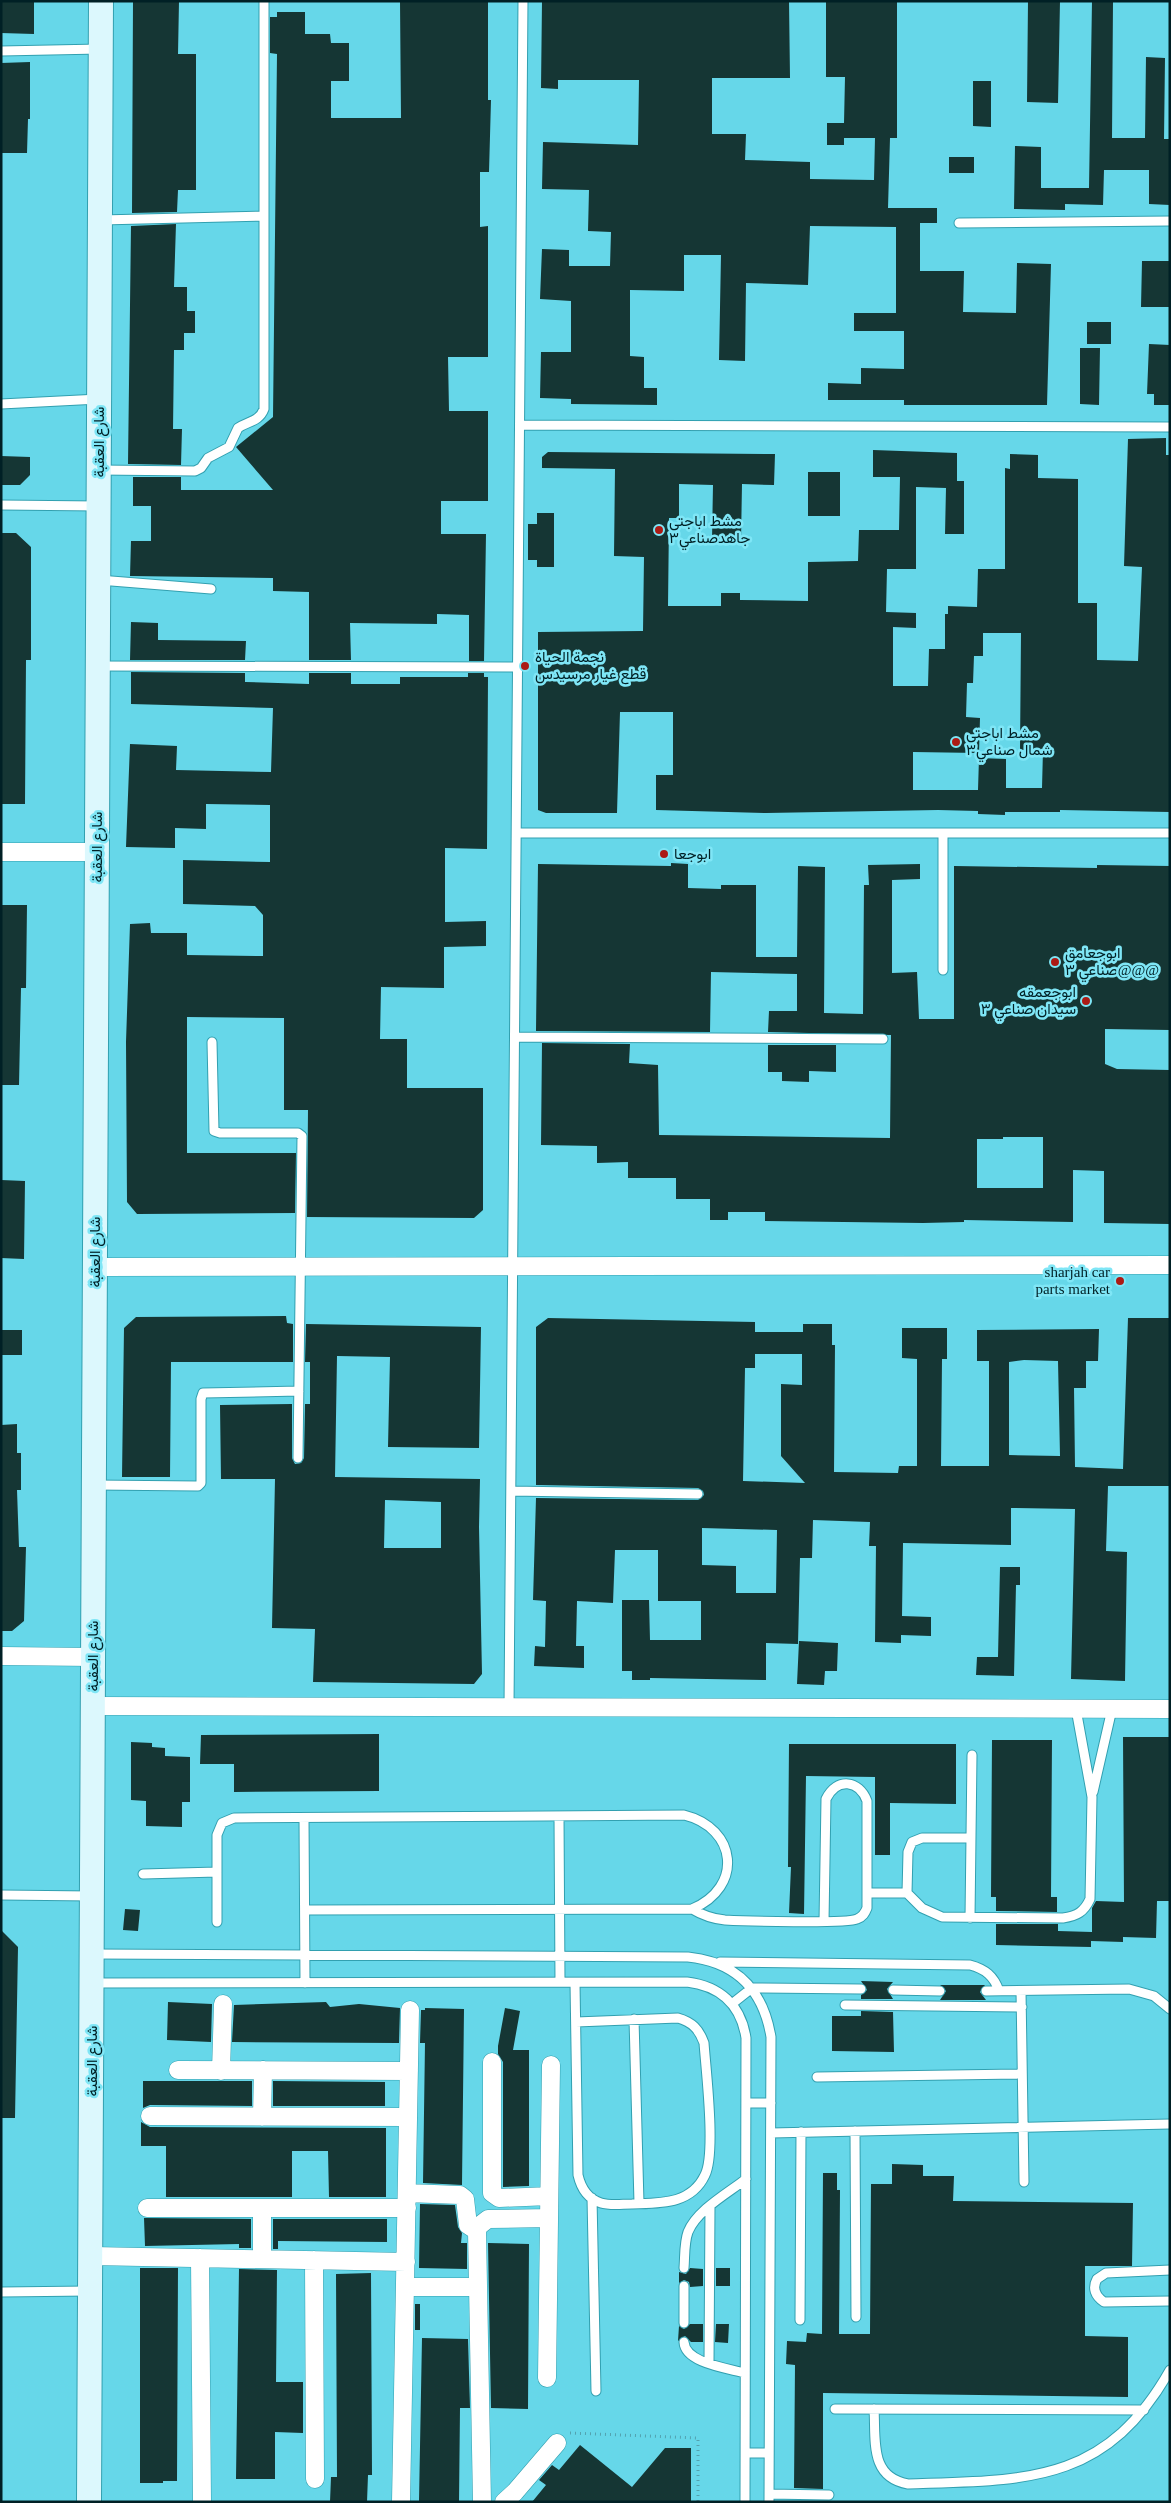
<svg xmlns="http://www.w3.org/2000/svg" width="1171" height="2503" viewBox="0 0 1171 2503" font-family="'Times New Roman',Vazirmatn,serif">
<rect width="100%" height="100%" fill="#7fe6f6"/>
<!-- built -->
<path fill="#66d7e9" d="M1,1H1170V2502H1Z"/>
<!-- building -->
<path fill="#153634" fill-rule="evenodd" d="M1,1H34V34L1,33Z
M133,1H179L178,54H196V190H178L177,212L132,213Z
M400,1H488V100H491L489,172H480V227L488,226V357H448L449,411H488V501H441V534H486L484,661H469V615L437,614V624L350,623L351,660H309V592L273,591V578L130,576L131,541H151V506H133V477H181V490H273L236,447L273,417L277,54L270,53V17H277V12H305V34H330L331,43H349V81H331V118H401Z
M542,1H789L790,78H712V134H746L745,160L810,162V179L874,180L875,138H844V127V145H827V123H844L845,77H826V1H897V138H890L888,208H937V223H920V271H964L963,312L1016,313L1017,263L1051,264L1047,405H904V400H828V383L861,384V368L904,369V331H854V313H896V227L810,226L808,285L746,283L745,361L719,360L721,255H684V291L630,290V356L644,357V388H657V405L571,404V399L540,398L541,352H571V301L540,299L542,249L569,250V266H610L611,232L588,231L589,190L542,189L543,142L638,145L639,80H558V89L541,88Z
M1028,1H1060L1058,103L1027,102Z
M1092,1H1113L1112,138H1145L1146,57L1165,58L1164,139H1170V205L1149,204V170H1104L1103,205L1065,204V210L1014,209L1015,146L1041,147V188H1089Z
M30,62V119H28L27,153H1V63Z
M973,81H991V127L973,126Z
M949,157H974V173H949Z
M176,224L174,287H187V311H195V333H184V350H174L173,429H182L181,465L128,464L131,226Z
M1142,261H1170V307H1141Z
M1087,322H1111V344H1087Z
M1149,344L1170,345V405H1154V394H1147Z
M1080,348H1100L1099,405L1080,404Z
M1166,438V455H1170V812L1060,810V812H1005V815L978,814V811L938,810L766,813L656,810V775H673V712H620L617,813H546L538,810V632L643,631L644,557L614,556L615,469L542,468V457L548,452L775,454L774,485L742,484L741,541L712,540L713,485L679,484V518H669L668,606H721V593H740V600L808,601V562L858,561L859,530H899L900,477H873V450L957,453V481H964V534H945L946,488L916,487V569H887L886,612L916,613V628L893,627V686H928L929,649H945V614H948V606L977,607L978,569H1005V468L1010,469V454L1038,455V478L1078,479V603H1097V660L1138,661L1142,567L1124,566L1128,439ZM983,633H1021L1020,750H1043L1042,788H1006V759L979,758L978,790H913V752L979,753L980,718L966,717L967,683H973L974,656H983Z
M1,456L30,457V475L20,485H1Z
M808,472H840V516H808Z
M537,513H554V567H537V560H528V524H537Z
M1,533H16L31,547V660H26L25,804H1Z
M131,622L158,623V640L246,641L245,660H130Z
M131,672L245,673V682L309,684V673H351V684H400V677H468V673H484V677H488L487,849L445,848V922L486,921V946L444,947V988L381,987L380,1039H407V1088H483V1210L474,1218L307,1217L308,1110H284V1018L187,1017V1153H296L295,1213L137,1214L127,1202L126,1042L130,924L150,923L151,933H187V955L263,956V915L255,906L183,904V860L270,862V805L206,804V829L175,828V848L126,847L130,744L177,746L176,770L271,772L273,708L131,704Z
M671,863L688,864V888L721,889V885H756V957H797L798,866L825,867L824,1013L863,1014L864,885H869L868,865L920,864V879L892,880V973L917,972L919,1019H954V866L1097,868V865L1170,866V1030L1105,1029V1064L1117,1069L1170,1070V1224L1104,1223V1171L1073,1170V1222L964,1220V1222L923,1223L765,1221V1212H728V1220H710V1199H676V1178H628V1162L597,1163V1146L541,1145L542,1043L630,1044L629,1063L658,1065L659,1135L890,1138L891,1035L768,1032L769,1011H797V974L711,972L710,1032L536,1031L538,864L671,866ZM1003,1137H1043V1188H977V1139H1003Z
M1,905H27L26,988H21L19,1085H1Z
M768,1045H836V1072L809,1071V1082L782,1081V1072H768Z
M1,1180L25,1181L24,1259L1,1258Z
M286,1316L287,1323L293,1324V1362H171L170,1477H122L124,1328L136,1317Z
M548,1318L755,1322V1332H803V1324H832V1345H835L834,1472L898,1473L899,1466H917V1359L902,1358V1328H947V1359H942L941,1466H989V1361H977V1330L1099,1329L1098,1361H1086V1388H1074L1075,1467L1123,1469L1128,1318H1170V1486H1108L1106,1551L1127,1552L1125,1681L1071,1679L1075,1509L1011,1508V1545L903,1543L902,1616L931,1617V1636L901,1635V1643L875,1642L876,1546H869L870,1522L813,1520L812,1558H800L798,1644L766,1643V1680L650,1678V1680H632V1671H622V1600H649L650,1640H701V1601H658V1550H615L613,1603L577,1601L576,1646H584V1668L534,1666L535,1646L545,1647L546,1601L533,1600L536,1498L698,1500L704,1495L703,1491L698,1488L536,1485V1327ZM755,1354H802V1385L781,1384V1456L805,1483L743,1481L745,1368H755ZM1024,1360L1058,1361L1060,1456L1009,1455V1362ZM702,1528L777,1530L776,1593H736V1566L702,1565Z
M306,1324L481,1327L479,1448L388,1447L390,1357L337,1356L335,1477L480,1479L479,1527L482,1674L474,1684L313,1682L315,1629L272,1628L275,1479H221L220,1405L292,1404V1458L295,1464L301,1463L304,1458L305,1404H310V1362H305ZM385,1500L441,1502V1548H384Z
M1,1330H22V1355H1Z
M17,1424V1453H21V1490H17L19,1547H26L24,1621L12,1631H1V1425Z
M1000,1567H1020V1585H1016L1014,1676L976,1675L977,1657H998Z
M799,1641L838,1643L837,1671H825L824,1685L797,1684Z
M379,1734V1791L234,1792V1764H200L201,1735Z
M1123,1737H1170V1901H1157L1156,1938L1123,1937V1942L1091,1941V1947L996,1945V1924H1058V1931L1092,1932V1908L1096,1901L1124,1902Z
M992,1740H1052L1051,1897H1057V1912L996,1911V1897H991Z
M131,1742L152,1743V1747L165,1748V1756L190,1757V1802H182V1827L146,1826V1801L131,1800Z
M789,1744H956V1804L890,1803V1855H875V1777L806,1776L804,1914L789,1913L791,1867H788Z
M125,1909L140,1910L138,1931L123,1930Z
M1,1930L18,1947L15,2118H1Z
M861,1981L893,1982L887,1989L893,1999H861V1995L867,1990Z
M940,1985H985L980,1992L986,2000H940L946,1991Z
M168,2002L212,2004L211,2042L167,2040Z
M326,2002L330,2007L359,2004L400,2008L399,2043L232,2042L234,2005Z
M425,2008L464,2009L462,2185L423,2183L425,2043H420L421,2010H425Z
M505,2008L520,2011L513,2050H529V2186L503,2187V2062L498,2054V2046Z
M861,2011L893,2012L894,2052L832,2051V2016H861Z
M143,2081H252V2106L150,2105L143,2108Z
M273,2081L385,2082V2106H273Z
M141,2122L150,2127L386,2128V2197H329L328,2151H292V2197H166V2146H141Z
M892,2164L923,2165V2176H954L953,2201L1133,2203L1132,2266H1085V2336L1128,2337V2397L823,2393V2489L794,2488L795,2365L786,2364L787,2341L806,2342L807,2333L822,2334L823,2173H837V2190H840L839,2334H870L871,2184H892Z
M420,2204L455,2205L458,2227L462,2233L461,2243H467V2269L419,2268Z
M144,2218L251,2219V2248H239V2244L145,2246Z
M273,2219H387V2242L278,2241V2249H273Z
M488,2243L529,2244L528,2409L491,2408Z
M140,2268H178L177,2481H163V2483H140Z
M690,2268L703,2269V2286L690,2287L689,2282L684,2280L679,2283V2272L686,2274Z
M716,2268H730V2286H716Z
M239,2269L277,2270L276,2382H303V2433L275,2432V2479H236Z
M371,2273L372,2475H368L367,2502H330L331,2477H337L336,2274Z
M415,2304H420V2330H415Z
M690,2324H703V2342H691L685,2336L678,2341L679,2326L684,2329Z
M716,2324H729L728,2343L715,2342Z
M422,2338L468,2339L470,2408H460L459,2502L419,2501Z
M580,2445L632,2487L665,2448H691V2502H532L546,2485L539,2480L552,2465L559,2470Z"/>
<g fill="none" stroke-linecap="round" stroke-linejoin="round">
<defs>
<path id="lane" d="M1,51L100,49
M101,220L263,216
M959,223L1170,221
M1,404L99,399
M520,425L1170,427
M99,470L195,471L201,468L208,458L229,447L238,428C248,421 259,422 264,409V1
M1,505L98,506
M99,580L211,589
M98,666L518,667
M517,833H1170
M943,970V833
M515,1037L883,1039
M212,1042L214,1131L220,1133H298L302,1136L298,1458
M94,1485L198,1486L201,1483V1399L203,1393L299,1391
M511,1491L698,1494
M509,1707L523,1
M1093,1792L1112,1709
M559,1816L560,1982
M304,1818L305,1983
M971,1838H922L912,1842L908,1852L907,1893L922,1908L942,1917L1063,1918C1077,1916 1084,1912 1090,1899L1092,1797L1076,1709
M143,1874L217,1872
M867,1893H907
M1,1895L91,1896
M692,1909C702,1915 713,1919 725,1920C743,1921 846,1924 857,1919C863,1917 865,1913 867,1908V1801C859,1780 837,1777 826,1799L824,1921
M970,1918L972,1755
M217,1922V1835L222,1823L234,1818L684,1815C737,1828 744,1887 692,1909L305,1910
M92,1954L688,1957C736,1962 763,1989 771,2037L769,2502
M720,1962L970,1965C985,1969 994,1976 999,1991
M92,1983L687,1982C720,1986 741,2005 746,2038L745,2502
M575,1983L578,2175C581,2188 588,2199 601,2203C611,2206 622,2204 632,2204C659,2203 691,2205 705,2175C716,2153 706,2071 704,2043C699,2029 692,2022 678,2018L576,2022
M893,1990L940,1991
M986,1991L1129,1989L1154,1996L1170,2009
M1021,1991L1024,2182
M733,2003L752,1988L861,1989
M845,2005L1022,2007
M634,2019L639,2203
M817,2077L1022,2074
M746,2103H771
M855,2131L856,2317
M771,2133L1170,2124
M592,2198L596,2391
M684,2268C685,2256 684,2243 688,2232C697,2210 728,2193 746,2179
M1170,2270L1106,2273L1097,2279C1092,2288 1095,2296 1104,2302L1170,2301
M1,2292L89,2291
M800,2320L801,2132
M684,2323V2286
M684,2342C685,2363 727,2368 745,2373
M709,2363L710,2207
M835,2409L1144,2410
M874,2409C876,2440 869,2477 908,2484C1025,2480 1105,2485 1170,2370
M745,2453H769
M769,2494L829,2495"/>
<path id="street" d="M1,852H97
M95,1267L1170,1265
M1,1656L93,1657
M93,1706L1170,1709
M492,2062V2193L499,2198L549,2196
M178,2070L409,2071
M221,2071L223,2004
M150,2116L408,2117
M262,2117L263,2070
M407,2193L460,2195L465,2199L468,2225L477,2231
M147,2208H407
M262,2208V2259
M92,2256L406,2262
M200,2258L202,2502
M314,2260L315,2479
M405,2287H478
M547,2378L551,2065
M401,2502L410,2010
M482,2502L477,2231L479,2226L488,2219L549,2218
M504,2502L515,2492L557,2443"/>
<path id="secondary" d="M89,2502L101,1"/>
</defs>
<!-- lane casing -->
<use href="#lane" stroke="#32a0b0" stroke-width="11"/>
<!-- street casing -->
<use href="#street" stroke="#32a0b0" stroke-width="19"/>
<!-- secondary casing -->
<use href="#secondary" stroke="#32a0b0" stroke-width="26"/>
<!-- path -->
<path stroke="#53a1ae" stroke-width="3" stroke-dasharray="1 4" stroke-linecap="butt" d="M570,2433L698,2438V2502"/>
<!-- lane -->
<use href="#lane" stroke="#fff" stroke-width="9"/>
<!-- street -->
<use href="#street" stroke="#fff" stroke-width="18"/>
<!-- secondary -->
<use href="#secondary" stroke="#dcf8fd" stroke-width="24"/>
</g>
<!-- markers -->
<g fill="#ac1a15" stroke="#7fe6f6" stroke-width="2">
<circle cx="659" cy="530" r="5"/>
<circle cx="525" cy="666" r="5"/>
<circle cx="956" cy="742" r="5"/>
<circle cx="664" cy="854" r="5"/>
<circle cx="1055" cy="962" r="5"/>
<circle cx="1086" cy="1001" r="5"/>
<circle cx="1120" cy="1281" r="5"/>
</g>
<g text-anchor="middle" stroke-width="5" stroke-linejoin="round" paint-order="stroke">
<!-- street labels -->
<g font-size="15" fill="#002025" stroke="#7fe6f6">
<text transform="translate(99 442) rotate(-90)" y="5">شارع العقبة</text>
<text transform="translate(97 847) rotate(-90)" y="5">شارع العقبة</text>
<text transform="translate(95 1252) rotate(-90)" y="5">شارع العقبة</text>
<text transform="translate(93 1656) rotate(-90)" y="5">شارع العقبة</text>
<text transform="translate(92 2061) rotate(-90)" y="5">شارع العقبة</text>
</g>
<!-- poi labels -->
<g font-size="15" fill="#002025" stroke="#7fe6f6" text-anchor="start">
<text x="669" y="526">مشط اباجتي<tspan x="669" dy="17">جاهدصناعي٣</tspan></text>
<text x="535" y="662">نجمة الحياة<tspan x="535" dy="17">قطع غيار مرسيدس</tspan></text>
<text x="966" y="738">مشط اباجتي<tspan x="966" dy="17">شمال صناعي٣</tspan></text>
<text x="674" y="859">ابوجعا</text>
<text x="1065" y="958">ابوجعامق<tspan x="1065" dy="17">صناعي ٣@@@</tspan></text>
<text x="1076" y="997" text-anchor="end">ابوجعمقه<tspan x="1076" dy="17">سيدان صناعي ٣</tspan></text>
<text x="1110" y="1277" text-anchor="end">sharjah car<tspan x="1110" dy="17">parts market</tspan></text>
</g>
</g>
<!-- border -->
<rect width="1171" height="2503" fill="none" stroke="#002025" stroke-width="5"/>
</svg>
